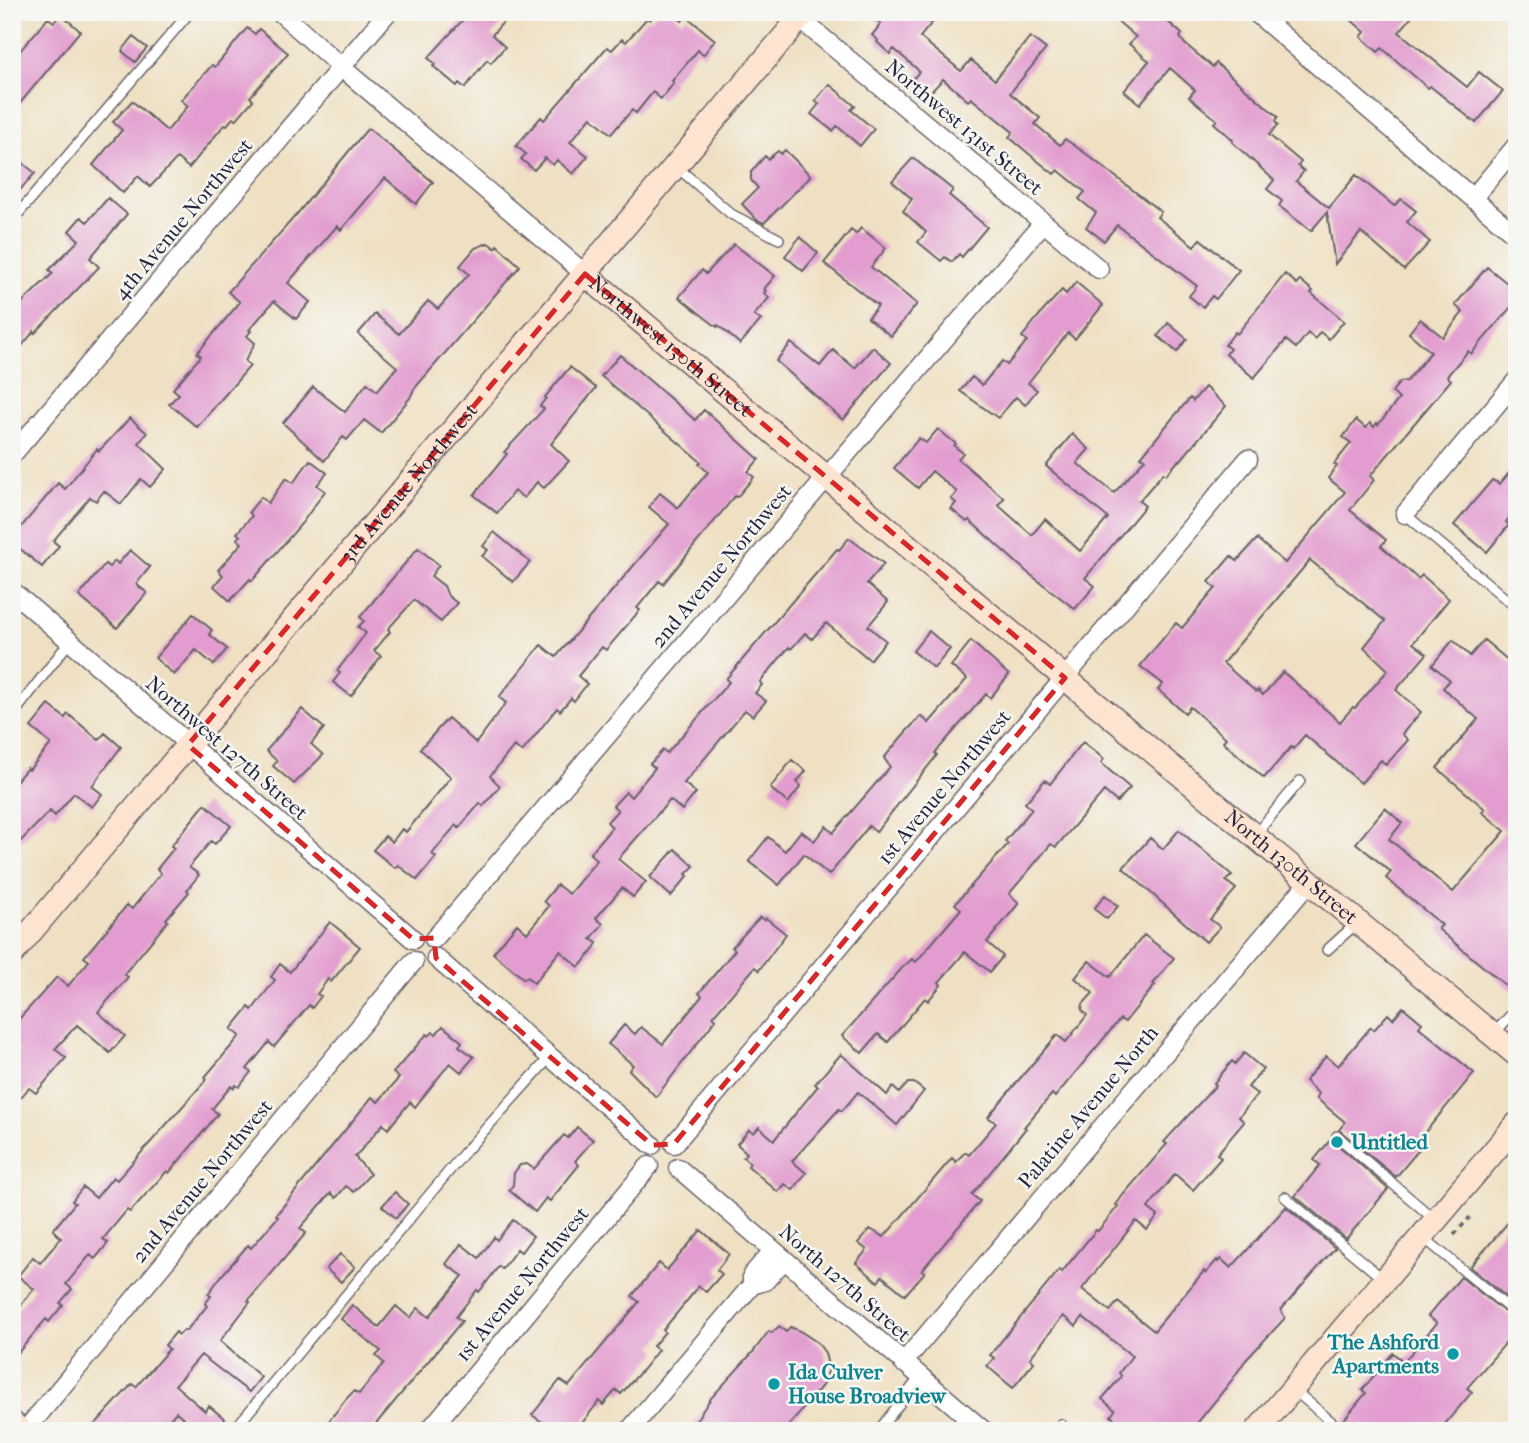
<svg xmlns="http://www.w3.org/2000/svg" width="1529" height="1443" viewBox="0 0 1529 1443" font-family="'IM FELL French Canon',serif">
<rect width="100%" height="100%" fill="#f6f6f2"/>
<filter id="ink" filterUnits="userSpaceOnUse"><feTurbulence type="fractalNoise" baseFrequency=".0143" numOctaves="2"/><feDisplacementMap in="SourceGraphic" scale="14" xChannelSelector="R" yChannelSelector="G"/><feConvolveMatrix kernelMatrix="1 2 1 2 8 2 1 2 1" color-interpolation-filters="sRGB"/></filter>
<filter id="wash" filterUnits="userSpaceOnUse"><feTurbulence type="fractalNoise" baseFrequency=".00686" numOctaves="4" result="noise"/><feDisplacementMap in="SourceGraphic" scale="28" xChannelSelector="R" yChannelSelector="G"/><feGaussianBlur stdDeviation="1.57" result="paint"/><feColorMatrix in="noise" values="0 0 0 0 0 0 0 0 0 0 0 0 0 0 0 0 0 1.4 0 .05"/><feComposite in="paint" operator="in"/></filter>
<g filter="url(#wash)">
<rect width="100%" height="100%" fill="#efe0c3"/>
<g id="blocks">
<!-- building -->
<path fill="#e29ccf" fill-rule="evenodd" d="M470,12H512L492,35L505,47L491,63L487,60L465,88L459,83L457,86L433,66L436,64L428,58Z
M657,12H671L682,21L686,16L715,40L703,55L698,50L672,81L674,83L661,99L653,92L636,113L632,110L611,134L591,117L570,142L588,156L573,174L557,160L553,165L545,158L534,170L521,159L526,154L516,146L541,117L544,120L607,47L612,50L622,39L626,42L647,18L650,20Z
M869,12H941L920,37L961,71L971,60L995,80L1030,37L1046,49L1010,93L1040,118L1035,124L1060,145L1065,139L1085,153L1161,212L1157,217L1194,246L1200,239L1239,270L1216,299L1212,296L1203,307L1189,296L1197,286L1117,225L1104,241L1086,227L1096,213L1079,199L1085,192L1058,170L1054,174L1034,158L1009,137L1013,132L971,98L968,101L943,79L929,94L912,80L919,72L917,69L894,49L890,54L877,42L878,40L872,35L881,24Z
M1107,12H1157L1182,34L1180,37L1185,44L1213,67L1216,63L1278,117L1275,122L1278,125L1269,135L1301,162L1298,166L1304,171L1296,181L1329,208L1356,175L1394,206L1401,199L1416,211L1407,222L1430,242L1404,270L1361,232L1335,264L1327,212L1311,231L1279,206L1282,201L1267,189L1274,180L1232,142L1233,140L1214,123L1217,120L1189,97L1195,90L1170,68L1140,104L1124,91L1149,61L1129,44L1136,37Z
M1342,12H1416L1399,32L1467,87L1479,72L1503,91L1476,123L1430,86L1428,88L1382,48L1378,52L1361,37L1365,32Z
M61,14L80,31L12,113V60L48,18L54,22Z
M247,28L255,34L259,29L288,53L250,97L253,100L236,120L233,118L226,126L224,125L189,168L177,158L150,187L138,176L123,193L93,165L122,130L113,122L132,101L167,131L188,106L181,100L212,65L215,67Z
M133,37L147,48L135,62L122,51Z
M829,84L855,106L851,110L874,129L860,146L837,126L833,131L811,114L819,104L815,101Z
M368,128L433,182L416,204L385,178L341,230L337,226L288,283L310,302L296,319L274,301L249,330L251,331L247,336L255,343L245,361L250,366L197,427L169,404L179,394L173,389L201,356L197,353L240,302L228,292L297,214Z
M785,150L811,176L764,223L757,220L742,204L758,188L751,180V172L765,156L768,159L778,151L781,154Z
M12,154L35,173L12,199Z
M913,158L953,190L949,195L987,227L962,257L959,254L952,262L945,257L941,261L918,242L926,232L903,211L912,199L892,181Z
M108,198L127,214L90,258L99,267L35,333L34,331L12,358V312L53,273L49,270L79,240L69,231L81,217L87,222Z
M861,228L886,248L871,267L917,304L891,336L868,318L878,306L824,263L851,230L856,234Z
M800,237L818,253L803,271L785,256Z
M488,243L495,248L497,245L520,266L414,389L410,398L381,433L364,420L347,440L343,437L324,461L283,423L313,387L345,412L367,383L377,391L397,367L358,334L375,314L399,334L428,301L438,309L469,274L460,266L475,248Z
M734,244L775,276L764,289L766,291L764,293L769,298L754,315L761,320L740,344L718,325L717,327L679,297L702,270L706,274Z
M1487,267L1517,291V300L1471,354L1468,351L1447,376L1451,380L1370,476L1374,480L1350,510L1386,540L1381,546L1418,579L1422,575L1449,599L1413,643L1427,654L1396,690L1421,712L1402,734L1408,740L1386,765L1381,760L1361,783L1305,735L1293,749L1291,747L1264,778L1223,742L1226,738L1190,707L1185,713L1158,690L1163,684L1140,666L1176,623L1182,628L1216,588L1209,582L1231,556L1237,561L1257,539L1285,563L1345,492L1328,478L1337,466L1334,464L1351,443L1343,437L1356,420L1366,428L1370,423L1374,427L1377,423L1378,425L1399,399L1392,392L1400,382L1407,381L1431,352L1409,333L1420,319L1443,337L1463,312L1455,305ZM1310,560L1385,621L1364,647L1388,670L1355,708L1353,707L1340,722L1283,672L1263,695L1258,690L1256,692L1223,663Z
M1285,274L1297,284L1300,280L1313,291L1311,293L1344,321L1329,339L1320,332L1315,339L1308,333L1296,348L1286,340L1254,378L1226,354L1230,349L1225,345L1235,332L1237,334Z
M1076,282L1103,305L1075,339L1068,333L1028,383L1037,390L1025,405L1016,397L998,418L960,391L972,377L982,385L1002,361L1007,365L1027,341L1022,337L1037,318L1062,290L1066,294Z
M1168,323L1187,339L1177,352L1158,336Z
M791,343L820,366L833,350L855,368L873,347L891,363L843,420L776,361Z
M620,355L695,420L704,410L759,459L748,472L754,477L737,497L735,496L663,584L659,581L637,608L640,610L606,650L602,647L578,676L587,684L574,701L571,698L560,711L557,708L522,752L514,746L490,776L500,786L483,806L480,803L459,828L456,825L432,854L436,857L417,880L398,865L395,868L373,850L385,836L392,842L402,829L406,832L451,777L420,749L448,718L476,743L506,703L499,697L541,645L556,657L669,524L649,507L660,493L678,508L708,472L699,464L701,462L601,376Z
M570,367L596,388L551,444L569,461L544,488L537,482L524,498L514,491L497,513L474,495L507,454L504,452L544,409L540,406L546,398L545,397Z
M1205,387L1226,406L1180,461L1179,460L1166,475L1163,473L1139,501L1145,506L1085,578L1095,586L1075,609L1027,572L969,520L967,522L951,509L956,503L951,499L957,492L932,471L918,488L894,468L919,438L926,443L938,429L956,444L954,446L963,453L958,459L1004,498L998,505L1032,535L1045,519L1080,551L1108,518L1046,466L1072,434L1089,449L1077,463L1114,493L1145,459L1141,457L1171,420L1190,398L1193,401Z
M130,418L147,433L139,443L166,469L150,487L141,479L121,504L104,491L96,501L90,497L53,541L59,546L42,567L12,542V538L58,483L65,489L97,449L99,451Z
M310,460L327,473L317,485L325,491L302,523L252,581L250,579L230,601L214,586L223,575L218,570L242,543L237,539L240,536L237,533L252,516L249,512L261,497L268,503L286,478L293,483Z
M1517,463V508L1506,522L1509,525L1487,552L1454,525L1492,480L1500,484Z
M494,532L530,562L513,582L482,556L488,550L483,546Z
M849,538L884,564L867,584L888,602L868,626L886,641L870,660L826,623L812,639L805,633L791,649L789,647L760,682L762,685L755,693L766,701L753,716L745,710L684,783L696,793L682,810L670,800L618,859L646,882L633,897L622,888L596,918L603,924L591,939L597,943L592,952L579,967L560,951L534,983L527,977L524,979L493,953L517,924L527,933L549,906L544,901L557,885L569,894L597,860L590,854L612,827L607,822L618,810L613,806L626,792L631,797L655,768L650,764L663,750L667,753L729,682L726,679L766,632L837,549L839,550Z
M418,548L439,565L431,576L444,586L448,596L457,603L441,622L414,600L388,629L390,632L374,651L381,656L351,696L333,682L340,673L337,671L366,633L358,627L364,621L360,617Z
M130,550L150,567L136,584L147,593L117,628L79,596L105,564L109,567L115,561L118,564Z
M193,614L212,630L209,634L227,649L214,665L196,650L174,675L155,658Z
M929,631L950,649L934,668L913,651Z
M1453,640L1470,656L1484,640L1517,668V995L1438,929L1442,925L1386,878L1391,872L1356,843L1385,808L1402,823L1389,839L1453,892L1505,831L1482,812L1485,809L1437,768L1478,719L1443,688L1450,680L1432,665Z
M971,641L1009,675L990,698L986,694L935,753L937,755L876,832L869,826L829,875L804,854L779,885L749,861L768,837L785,851L801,831L814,841L826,826L833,833L890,767L884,758L904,734L921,716L929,723L967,679L951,666Z
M49,705L65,718L68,714L99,740L105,733L121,747L92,786L102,794L92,807L74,793L55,816L50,811L12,850V786L27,768L29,770L51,744L31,727Z
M302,709L324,728L311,744L323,755L294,784L273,766L277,761L266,751Z
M1083,742L1104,759L1101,763L1130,788L1117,802L1104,791L1056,847L1051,844L1009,894L1019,903L987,942L1003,956L990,972L965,952L939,982L941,985L928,1001L925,998L888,1042L878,1034L862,1053L842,1036L903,967L912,959L916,962L961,909L955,904L1008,844L1005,841L1032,809L1025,803L1045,780L1050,784Z
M792,760L806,771L797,782L801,786L788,803L770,788Z
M205,804L231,826L215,844L211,841L189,867L199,875L187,890L189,892L166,919L168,921L124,974L128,977L98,1012L125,1036L110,1053L77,1025L55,1049L66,1058L36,1093L29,1088L12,1107V1058L19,1050L12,1045V1012L20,1018L57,977L68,986L89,961L84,957L104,933L127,905L132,909L161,873L157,869L174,848L171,846Z
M1179,830L1232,875L1226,881L1236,889L1210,919L1220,927L1206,942L1123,868L1150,838L1163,849Z
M675,849L694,866L686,874L688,876L671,896L650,877Z
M1105,895L1118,906L1107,919L1094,909Z
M760,917L764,920L766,918L786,934L759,970L755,967L713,1016L716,1019L656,1097L629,1070L633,1065L608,1044L624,1025L635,1034L641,1027L663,1044L702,996L699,993L735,950L732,947Z
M330,922L360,947L331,982L328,979L317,994L321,996L312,1008L309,1005L274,1047L269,1042L247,1069L251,1072L239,1087L236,1085L234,1088L231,1086L212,1109L218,1114L169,1173L167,1171L130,1212L127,1210L103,1239L108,1243L95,1259L90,1255L66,1284L72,1289L60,1303L63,1305L49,1322L46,1319L12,1360V1316L34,1289L18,1276L33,1257L40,1263L61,1238L53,1230L75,1203L72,1201L83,1187L96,1198L113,1177L117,1180L207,1079L205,1077L240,1036L231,1029L249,1007L252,1010L275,980L271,977L280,964L290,972Z
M1144,935L1174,958L1153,984L1155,985L1125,1022L1120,1019L1055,1097L1052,1094L1024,1127L1026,1128L972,1195L980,1201L922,1270L925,1272L905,1295L882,1276L878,1282L856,1263L867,1250L858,1243L870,1229L884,1237L952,1158L956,1162L965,1152L969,1155L996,1123L988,1117L1017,1082L1057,1035L1066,1042L1087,1015L1082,1010L1083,1004L1093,993L1075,978L1089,961L1110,977Z
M1403,1007L1422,1023L1419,1027L1474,1073L1417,1142L1422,1146L1396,1177L1339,1130L1345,1122L1316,1098L1319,1094L1305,1081L1326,1056L1338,1066L1371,1027L1374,1030L1388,1014L1393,1019Z
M443,1026L462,1042L459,1046L474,1057L461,1072L450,1063L415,1107L410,1102L388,1129L383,1124L355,1157L370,1174L354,1192L346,1186L336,1198L331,1193L300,1228L306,1233L248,1301L250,1302L220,1341L261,1377L249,1392L201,1355L175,1385L205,1411L209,1406L225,1419L216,1431H200L176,1412L160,1431H89L132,1384L136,1387L169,1349L165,1345L176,1332L179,1335L184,1330L186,1331L207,1306L205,1304L211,1296L208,1294L223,1274L248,1245L251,1248L278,1217L276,1215L372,1097L378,1102L399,1078L393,1073L427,1034L429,1036L433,1032L436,1034Z
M1244,1053L1263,1069L1248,1087L1257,1094L1239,1117L1244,1122L1217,1154L1221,1158L1193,1190L1175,1174L1148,1208L1158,1216L1147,1230L1136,1221L1082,1289L1110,1311L1118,1302L1154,1331L1204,1271L1206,1273L1217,1260L1218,1262L1221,1259L1231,1268L1286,1207L1335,1248L1281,1310L1285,1318L1245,1361L1232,1380L1191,1431H1128L1111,1416L1115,1410L1102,1399L1120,1378L1121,1375L1119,1373L1132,1356L1083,1317L1076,1326L1063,1316L1030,1358L1034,1362L1013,1388L987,1366L994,1358L990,1355L1059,1270L1062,1272L1096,1230L1098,1231L1118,1206L1116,1205L1123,1195L1167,1144L1164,1142L1216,1085L1214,1083L1232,1061L1235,1064Z
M841,1054L887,1095L893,1087L899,1093L908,1083H914L924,1091L897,1125L858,1092L842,1111L839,1109L792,1161L806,1173L793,1190L785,1184L778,1192L748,1166L750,1163L743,1157L747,1153L737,1144L749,1130L754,1133L759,1127L774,1140L818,1086L815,1084Z
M577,1127L593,1140L575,1161L579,1165L550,1201L546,1198L535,1212L509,1190L513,1185L514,1173L520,1165L527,1164L534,1169L564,1135L568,1138Z
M1331,1139L1388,1189L1346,1239L1295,1196L1320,1165L1314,1160Z
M395,1192L408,1204L396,1218L382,1206Z
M1517,1212V1306L1470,1267Z
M513,1220L533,1236L521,1252L517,1249L502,1269L499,1266L479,1292L477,1290L456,1317L462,1321L370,1431H321L347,1398L354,1391L359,1394L384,1363L376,1356L381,1351L341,1319L352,1305L379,1327L396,1306L410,1318L418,1308L429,1317L463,1276L446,1264L461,1244L479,1258L494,1237L497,1240Z
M701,1230L729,1254L717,1270L722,1274L706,1292L699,1286L663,1330L665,1332L653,1346L658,1350L643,1369L621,1394L616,1390L603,1405L599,1401L576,1431H535L542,1422L532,1415L560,1380L569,1386L639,1302L632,1296L659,1263L667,1270Z
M340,1254L355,1267L341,1282L326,1269Z
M1461,1277L1517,1322V1330L1467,1388L1472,1392L1439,1431H1347L1342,1422L1366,1393L1362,1390L1393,1353L1404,1362L1437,1323L1428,1316Z
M779,1326L786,1332L790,1327L800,1331L818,1343L825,1353L829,1371L826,1374L829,1377L798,1415L784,1431H689L711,1398L753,1352L769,1331L772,1333Z"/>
</g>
</g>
<g filter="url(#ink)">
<use href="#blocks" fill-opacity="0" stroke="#6a646b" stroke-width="2"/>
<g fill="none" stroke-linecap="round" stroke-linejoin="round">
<defs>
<path id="lane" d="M677,167L731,214L779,239
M12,221L190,12
M1405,514L1512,604
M12,716L70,641
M1255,835L1300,781
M1327,950L1357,923
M1493,1035L1517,1008
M1337,1136L1434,1219
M1285,1197L1383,1279
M1423,1237L1517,1315
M1294,1390L1340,1429
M879,1430L920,1377
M233,1431L464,1153L550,1057
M953,1431L965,1415
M1056,1431L1061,1424"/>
<path id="street" d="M280,12L341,67L585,274
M1255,12L1517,236
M800,19L1099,269
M1473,198L1517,145
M12,455L388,12
M1405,514L1517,380
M12,591L413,939
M434,939L1043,223
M436,958L652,1145
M674,1144L1248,459
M678,1168L984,1431
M752,1285V1275L773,1251
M903,1363L1310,881
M25,1431L414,961
M429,1431L649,1166
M629,1431L752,1285L765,1281L784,1260"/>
<g id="secondary">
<path id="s1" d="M585,274L1065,678L1517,1055"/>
<path id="s2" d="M12,954L805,12"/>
<path d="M12,1423L21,1431"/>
<path d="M1257,1431L1517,1124"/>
</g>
</defs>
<!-- lane casing -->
<use href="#lane" stroke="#6a646b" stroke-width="12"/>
<!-- street casing -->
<use href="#street" stroke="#6a646b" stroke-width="21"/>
<!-- secondary casing -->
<use href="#secondary" stroke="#6a646b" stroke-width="26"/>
<!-- path -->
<path stroke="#6a646b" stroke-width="3.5" stroke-dasharray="5 5" stroke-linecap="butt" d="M1454,1235L1470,1217"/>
<!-- lane -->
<use href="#lane" stroke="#fff" stroke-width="9"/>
<!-- street -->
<use href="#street" stroke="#fff" stroke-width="18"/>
<!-- secondary -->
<use href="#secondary" stroke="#fde4d1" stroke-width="23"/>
</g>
</g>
<!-- marked area -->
<path fill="none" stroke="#d62828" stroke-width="5" stroke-dasharray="14 9" stroke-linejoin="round" d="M585,274L1065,678L674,1144L652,1145L436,958L434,938L413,939L188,745Z"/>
<!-- markers -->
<g fill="#0f9aa8" stroke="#f6f6f2" stroke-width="2.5">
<circle cx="1337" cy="1142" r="7"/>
<circle cx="1453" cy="1354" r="7"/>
<circle cx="774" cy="1384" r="7"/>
</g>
<g text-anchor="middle" stroke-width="5" stroke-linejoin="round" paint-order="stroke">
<!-- street labels -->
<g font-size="21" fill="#22223b" stroke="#f6f6f2">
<text transform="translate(964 127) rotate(40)" y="7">Northwest 131st Street</text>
<text transform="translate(183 219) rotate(-50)" y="7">4th Avenue Northwest</text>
<text dy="7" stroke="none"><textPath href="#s1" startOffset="112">Northwest 130th Street</textPath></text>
<text dy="7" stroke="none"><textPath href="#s2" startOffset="616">3rd Avenue Northwest</textPath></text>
<text transform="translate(721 566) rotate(-50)" y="7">2nd Avenue Northwest</text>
<text transform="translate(227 748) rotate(41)" y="7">Northwest 127th Street</text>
<text transform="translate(944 787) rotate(-50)" y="7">1st Avenue Northwest</text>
<text dy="7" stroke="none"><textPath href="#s1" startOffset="922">North 130th Street</textPath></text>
<text transform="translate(1088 1107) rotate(-50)" y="7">Palatine Avenue North</text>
<text transform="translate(202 1181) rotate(-50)" y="7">2nd Avenue Northwest</text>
<text transform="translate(845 1283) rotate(41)" y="7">North 127th Street</text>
<text transform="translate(522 1284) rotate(-50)" y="7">1st Avenue Northwest</text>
</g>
<!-- culture labels -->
<g font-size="21" font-weight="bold" fill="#0d838f" stroke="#f6f6f2" text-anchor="start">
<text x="1351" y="1149">Untitled</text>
<text x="1439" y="1349" text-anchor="end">The Ashford<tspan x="1439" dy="24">Apartments</tspan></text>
<text x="788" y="1379">Ida Culver<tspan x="788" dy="24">House Broadview</tspan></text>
</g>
</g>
<!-- margin -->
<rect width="1529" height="1443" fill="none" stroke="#f6f6f2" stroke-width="42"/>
</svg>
